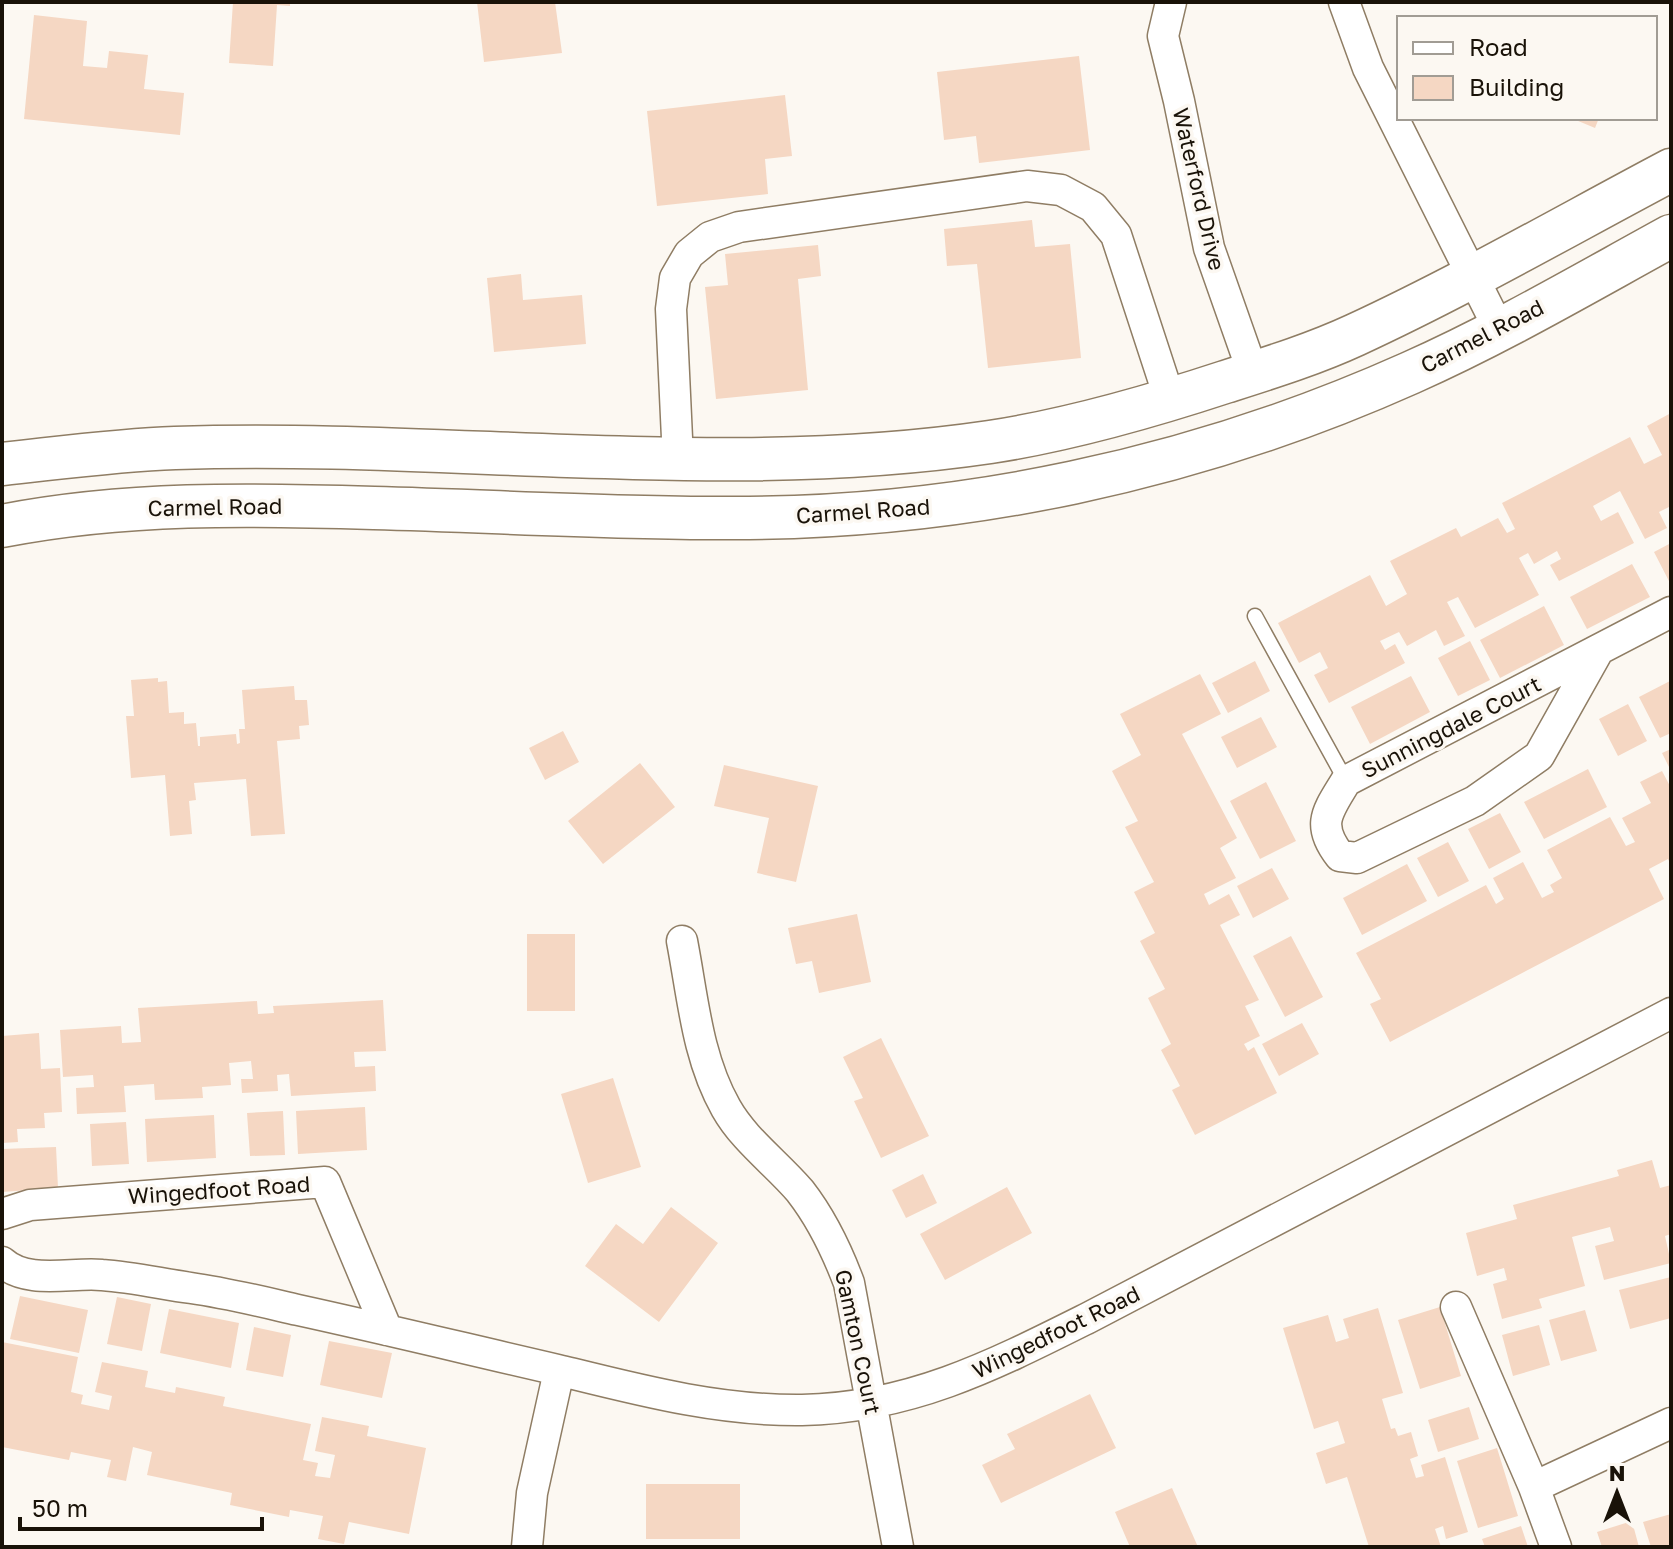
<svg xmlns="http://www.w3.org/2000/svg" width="1673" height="1549" viewBox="0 0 1673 1549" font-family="'Golos Text',sans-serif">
<rect width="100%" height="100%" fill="#fcf8f2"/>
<!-- building -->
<path fill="#f5d7c3" d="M233,2H290V6L277,5L273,66L229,63Z
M477,2H555L562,53L484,62Z
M34,15L87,21L83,66L107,68L109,51L148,55L144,89L184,93L180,135L24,119Z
M1079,56L1090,150L979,163L976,136L944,140L937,72Z
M785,95L792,156L765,159L768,194L657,206L647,111Z
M1571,118H1599L1595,128Z
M1032,220L1035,247L1070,244L1081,358L988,368L977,264L947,266L944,229Z
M818,245L821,276L798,279L808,390L716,399L705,287L728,285L725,254Z
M521,274L523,300L582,295L586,344L494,352L487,278Z
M1671,413V506L1659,512L1667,528L1645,539L1620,491L1593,506L1601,521L1618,512L1634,543L1559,581L1550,565L1561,559L1557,551L1534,564L1528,553L1519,558L1539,595L1475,628L1458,597L1447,602L1465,636L1444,646L1436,630L1407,646L1399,632L1380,641L1385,650L1395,644L1405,663L1329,703L1314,675L1328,668L1320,652L1299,663L1278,623L1370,575L1386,606L1407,594L1390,561L1456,528L1461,537L1498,518L1507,533L1515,529L1502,503L1630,437L1644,464L1662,455L1647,426Z
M1671,543V585L1654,552Z
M1632,564L1650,597L1587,629L1570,597Z
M1544,606L1564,645L1500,678L1480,640Z
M1470,641L1490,680L1458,696L1438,658Z
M1255,661L1270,691L1228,713L1212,683Z
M1200,674L1221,714L1182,734L1237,838L1220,848L1236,878L1204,894L1209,905L1229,894L1240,915L1220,925L1259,1000L1245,1006L1260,1036L1244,1044L1248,1051L1254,1047L1277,1093L1195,1135L1172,1090L1180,1086L1161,1050L1171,1044L1148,998L1165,989L1140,941L1155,933L1134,892L1154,882L1125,827L1138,821L1112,771L1141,755L1120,714Z
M1411,676L1430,712L1370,744L1351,707Z
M158,678V682L167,681L169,713L184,712V724L196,723L198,746H200V737L236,734L237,744L240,743L239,729H245L242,690L294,686L295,700H307L309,725L299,726L300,739L277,741L285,834L251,836L246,779L194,783L196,800L189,801L192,834L170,836L165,775L131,778L126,716H134L131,680Z
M1670,681L1671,733L1660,738L1639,697Z
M1628,704L1647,741L1618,756L1599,719Z
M1261,717L1277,747L1237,768L1221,737Z
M563,731L579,762L545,780L529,748Z
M1671,749V771L1662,753Z
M640,763L675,807L603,864L568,821Z
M724,765L818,786L796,882L757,873L769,818L714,806Z
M1588,769L1607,807L1544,839L1524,802Z
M1662,771L1671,788V865L1668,859L1649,869L1664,899L1390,1042L1370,1004L1381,999L1356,953L1486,885L1496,904L1504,899L1493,878L1523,862L1542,898L1554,892L1550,885L1562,878L1547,850L1610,817L1626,846L1635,842L1622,818L1651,803L1640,782Z
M1266,782L1296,841L1260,859L1230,801Z
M1500,813L1521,852L1489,869L1468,829Z
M1448,842L1469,881L1438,897L1417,858Z
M1407,864L1427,901L1362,935L1343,898Z
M1272,868L1289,899L1253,918L1237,886Z
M857,914L871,982L819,993L812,961L796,964L788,928Z
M527,934H575V1011H527Z
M1291,936L1323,997L1285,1017L1253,956Z
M383,1000L386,1051L354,1052L355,1067L375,1066L376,1091L291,1096L289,1074L277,1075L278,1091L242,1093L241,1079H253L251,1061L229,1063L231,1085L202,1087L203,1098L155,1100L154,1084L124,1086L126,1112L77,1114L76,1088L94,1087L93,1075L63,1077L60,1030L121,1026L122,1043L141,1042L138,1008L257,1001L258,1014L274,1013L273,1006Z
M1302,1023L1319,1054L1279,1076L1262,1044Z
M39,1033L41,1069L60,1068L62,1112L44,1113L45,1128L17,1129L18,1142L2,1143V1036Z
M881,1038L929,1136L881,1158L854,1101L863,1098L843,1057Z
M613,1078L641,1167L588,1183L561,1094Z
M365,1107L367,1150L298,1154L296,1111Z
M283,1111L285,1155L250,1156L247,1113Z
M214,1115L216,1158L147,1162L145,1119Z
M126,1122L129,1164L92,1166L90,1124Z
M56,1147L58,1188L2,1192V1149Z
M1652,1160L1660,1188L1671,1185V1234L1665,1236L1671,1263L1604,1280L1595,1246L1614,1241L1610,1227L1572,1237L1585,1286L1539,1299L1542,1308L1502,1319L1493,1284L1507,1280L1504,1268L1477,1276L1466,1233L1517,1219L1513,1205L1619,1176L1617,1170Z
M923,1174L937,1203L906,1218L892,1190Z
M1007,1187L1032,1233L945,1280L920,1234Z
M671,1207L718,1243L659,1322L585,1266L616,1224L643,1244Z
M1671,1277V1318L1630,1329L1619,1290Z
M20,1296L88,1310L79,1353L10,1339Z
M117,1297L151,1304L142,1351L107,1344Z
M1440,1307L1461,1376L1420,1389L1398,1320Z
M1378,1308L1403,1393L1382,1399L1391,1429L1395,1428L1398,1436L1411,1432L1418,1456L1410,1459L1416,1478L1424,1476L1421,1465L1445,1457L1468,1532L1446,1539L1443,1526L1435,1529L1441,1547H1369L1347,1477L1326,1484L1316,1453L1345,1443L1338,1421L1314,1429L1283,1328L1328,1315L1336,1342L1349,1338L1343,1319Z
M169,1309L239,1323L231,1368L160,1353Z
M1585,1310L1597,1351L1561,1361L1549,1320Z
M1539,1325L1550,1365L1513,1376L1502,1335Z
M254,1327L291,1335L283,1377L246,1370Z
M329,1341L392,1353L382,1398L320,1385Z
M2,1342L78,1357L71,1392L83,1395L81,1404L109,1410L112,1396L95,1392L102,1362L148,1371L145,1387L175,1393L176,1387L225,1397L223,1406L311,1424L303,1460L318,1463L315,1476L330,1478L335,1455L315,1451L322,1417L369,1426L367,1436L426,1448L409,1534L349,1522L344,1544L318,1539L323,1516L290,1510L289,1517L230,1505L232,1493L147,1475L152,1452L133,1447L126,1481L107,1477L111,1460L71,1452L69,1460L2,1447Z
M1090,1394L1116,1448L1001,1503L982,1465L1015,1449L1007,1434Z
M1469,1407L1479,1439L1438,1452L1428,1420Z
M1497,1448L1518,1516L1478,1528L1457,1461Z
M646,1484H740V1539H646Z
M1172,1488L1198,1547H1130L1115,1512Z
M1671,1514V1547H1651L1643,1522Z
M1632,1521L1639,1547H1602L1597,1532Z
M1521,1526L1528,1547H1485L1482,1539Z"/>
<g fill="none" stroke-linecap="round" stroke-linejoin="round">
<defs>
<path id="lane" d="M1255,616L1346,781"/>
<path id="street" d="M1171,2L1163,36L1179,101L1209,248L1253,373
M1344,2L1368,68L1499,329
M678,460L671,309L675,278L689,254L710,237L739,227L1027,186L1061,190L1093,207L1116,235L1170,400
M1598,651L1539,756L1475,801L1357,858L1340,856C1315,824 1328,811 1346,781L1671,612
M682,941C693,998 697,1057 726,1108C744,1140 776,1163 800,1191C821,1218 837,1251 849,1283L898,1547
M2,1214L30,1205L325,1182L387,1330
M2,1262C27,1285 71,1272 102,1275C132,1277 162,1284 191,1288C227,1293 263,1302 298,1310C385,1329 471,1350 558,1370C639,1390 718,1411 802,1410C910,1408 994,1365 1088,1318L1671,1013
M1456,1307L1534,1487L1556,1547
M1534,1487L1671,1423
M527,1547L532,1493L559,1371"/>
<path id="secondary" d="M2,464C59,458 117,450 175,448C447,439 719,482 990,442C1069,430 1149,407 1225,382C1269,368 1314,354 1355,335C1463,285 1567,225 1671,170
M2,526C124,502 250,504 374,508C489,511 605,518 720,518C958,520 1193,470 1410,373C1500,333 1585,283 1671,236"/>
</defs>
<!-- lane casing -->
<use href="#lane" stroke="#8f7d64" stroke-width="17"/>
<!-- street casing -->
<use href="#street" stroke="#8f7d64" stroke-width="33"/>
<!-- secondary casing -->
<use href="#secondary" stroke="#8f7d64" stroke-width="45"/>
<!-- lane -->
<use href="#lane" stroke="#fff" stroke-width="14"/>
<!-- street -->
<use href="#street" stroke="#fff" stroke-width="30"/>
<!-- secondary -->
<use href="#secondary" stroke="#fff" stroke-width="42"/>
</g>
<g text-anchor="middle" stroke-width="7" stroke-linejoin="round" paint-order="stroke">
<!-- street labels -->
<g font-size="22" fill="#191208" stroke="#fcf8f2">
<text transform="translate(1199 189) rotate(77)" y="8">Waterford Drive</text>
<text transform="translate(1482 336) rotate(-27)" y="8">Carmel Road</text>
<text transform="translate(215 507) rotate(-1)" y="8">Carmel Road</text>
<text transform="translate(863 511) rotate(-4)" y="8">Carmel Road</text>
<text transform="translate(1451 727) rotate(-27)" y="8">Sunningdale Court</text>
<text transform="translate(219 1190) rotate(-4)" y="8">Wingedfoot Road</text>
<text transform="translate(1056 1332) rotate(-26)" y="8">Wingedfoot Road</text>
<text transform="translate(858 1342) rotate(78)" y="8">Gamton Court</text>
</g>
</g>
<!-- border -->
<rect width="1673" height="1549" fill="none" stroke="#191208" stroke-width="8"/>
<!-- legend -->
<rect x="1397" y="16" width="260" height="104" fill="#fcf8f2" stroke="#a19c94" stroke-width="2"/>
<rect x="1413" y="42" width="40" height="12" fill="#ffffff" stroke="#a19c94" stroke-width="2"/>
<text x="1469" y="56" font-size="24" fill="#191208">Road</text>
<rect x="1413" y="76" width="40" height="24" fill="#f5d7c3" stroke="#a19c94" stroke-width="2"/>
<text x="1469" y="96" font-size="24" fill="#191208">Building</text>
<!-- north arrow -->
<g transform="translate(1617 1493)" stroke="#fcf8f2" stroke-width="6" paint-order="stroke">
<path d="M0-6L14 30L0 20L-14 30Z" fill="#191208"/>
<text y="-12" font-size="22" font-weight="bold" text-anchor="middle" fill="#191208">N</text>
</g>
<!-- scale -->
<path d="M20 1517v12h242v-12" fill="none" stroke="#191208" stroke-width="4"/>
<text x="32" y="1517" font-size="24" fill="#191208" stroke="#fcf8f2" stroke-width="6" paint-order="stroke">50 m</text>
</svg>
